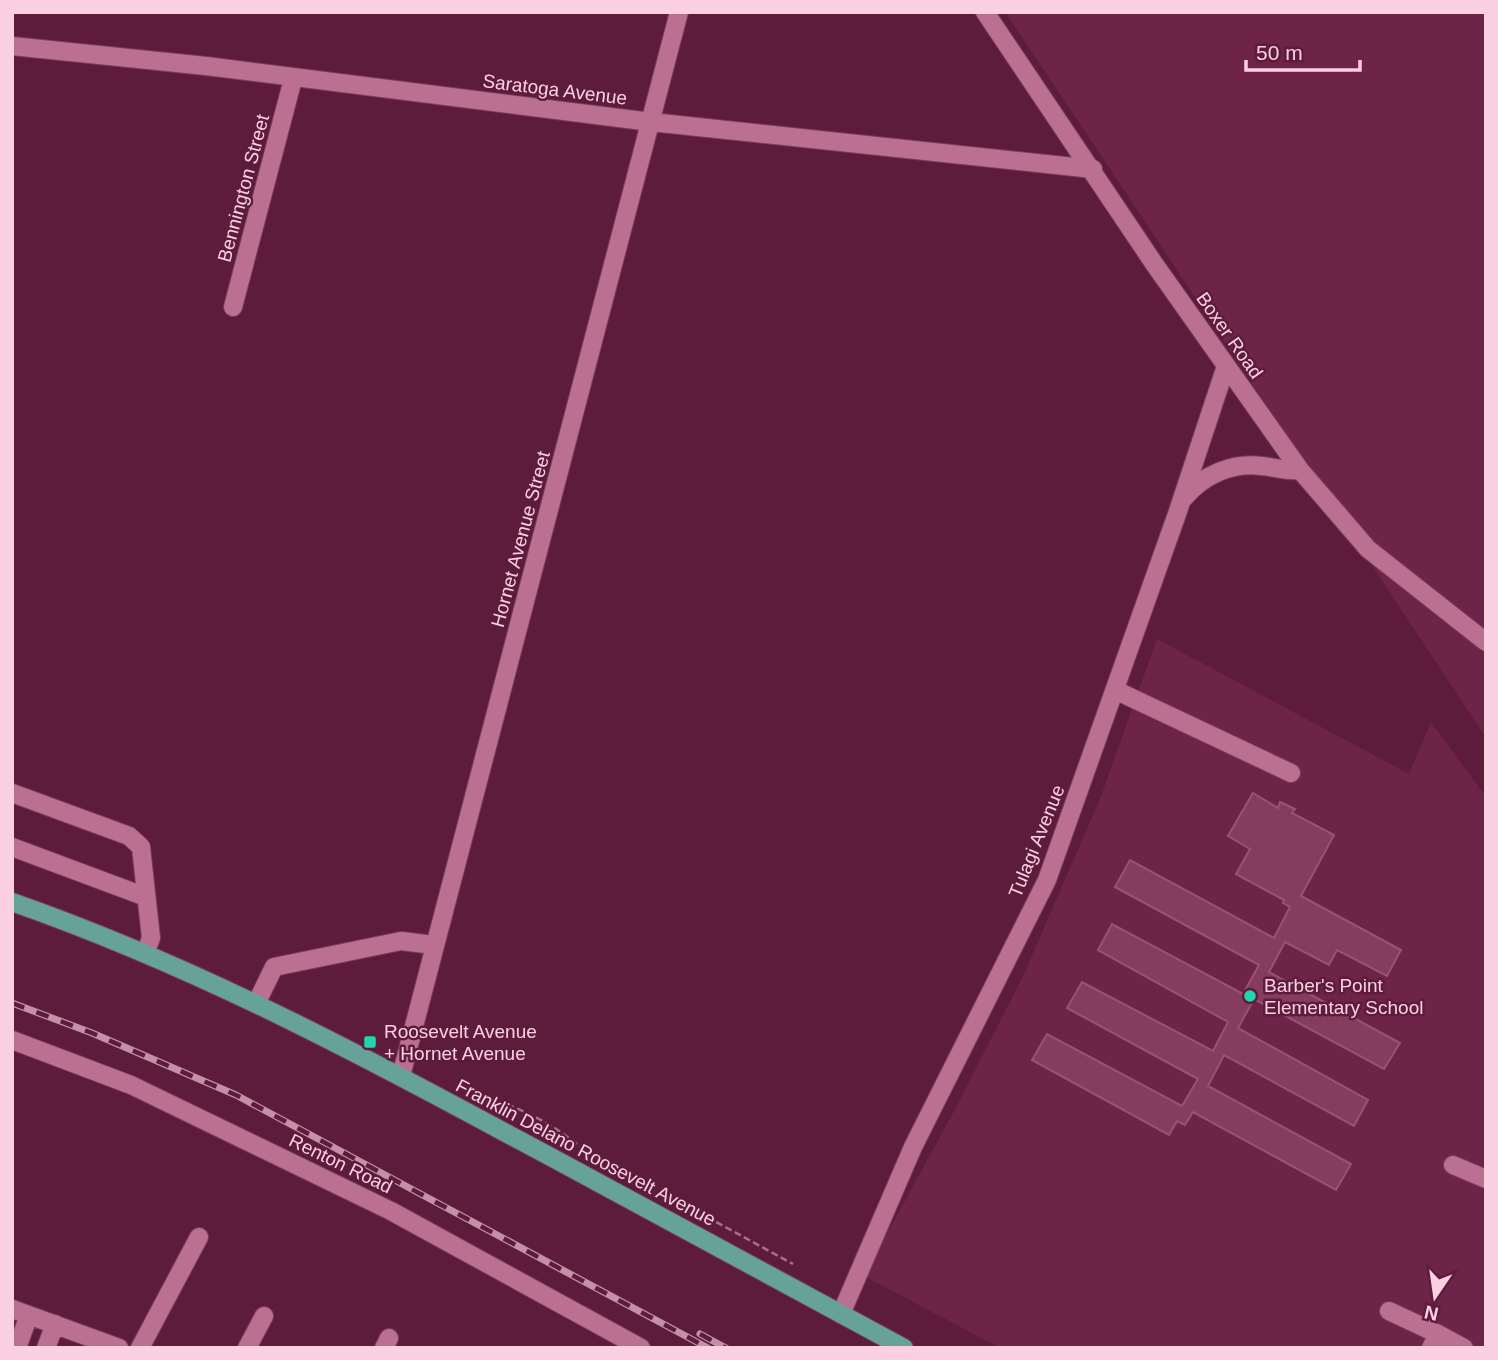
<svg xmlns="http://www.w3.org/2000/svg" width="1498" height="1360" viewBox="0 0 1498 1360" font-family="Helvetica,sans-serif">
<rect width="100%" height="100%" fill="#5e1c3d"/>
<!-- built -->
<path fill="#6e2449" d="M1005,12H1486V738L1115,176Z
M1157,639L1409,774L1431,722L1486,797V1348H1000L864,1276L959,1102L1024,974L1100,799Z"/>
<!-- building -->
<path fill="#843d5e" stroke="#9b5272" stroke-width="2" d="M1253,793L1278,808L1280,802L1295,809L1292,813L1334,835L1301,896L1401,950L1387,976L1337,950L1329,965L1285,942L1269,972L1400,1043L1384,1069L1254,999L1238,1028L1368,1100L1354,1126L1224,1055L1208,1086L1351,1164L1336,1190L1193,1112L1185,1125L1177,1121L1169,1135L1032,1060L1047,1034L1182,1106L1198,1079L1067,1008L1082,982L1213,1051L1228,1022L1098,950L1112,924L1243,994L1259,965L1115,887L1130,860L1274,938L1290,907L1283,903L1284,900L1236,874L1250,849L1228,836Z"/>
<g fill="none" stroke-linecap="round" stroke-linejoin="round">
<defs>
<path id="minor" d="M985,12L1155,265L1300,470L1368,549L1486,642
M12,46L206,66L651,122L1093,169
M233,307L293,79
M1184,498C1203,475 1232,462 1262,466C1276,467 1286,472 1300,470
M1115,690L1291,773
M12,793L129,836L141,847L151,938L146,951
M12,847L146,897
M257,1002L274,967L401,941L434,945
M12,1040L131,1085L391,1211L641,1348
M401,1076L679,12
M1453,1165L1486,1179
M12,1309L119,1348
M1389,1311L1438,1334
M841,1314L913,1147L1047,880L1177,514L1226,366
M17,1348L29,1315
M46,1348L55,1324
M140,1348L199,1237
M247,1348L264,1316
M384,1348L389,1338
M1431,1348L1438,1334L1464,1348"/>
<path id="major" d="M12,902C186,963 343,1045 504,1132C638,1203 771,1276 904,1348"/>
</defs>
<!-- minor casing -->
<use href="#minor" stroke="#793e5d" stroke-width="20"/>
<!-- major casing -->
<use href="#major" stroke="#793e5d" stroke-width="20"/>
<!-- path -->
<path stroke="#a77089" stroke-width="2.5" stroke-dasharray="7 3.5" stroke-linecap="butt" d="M487,1099C525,1108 557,1127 587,1152
M707,1217L793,1264"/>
<!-- minor -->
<use href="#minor" stroke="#bc7091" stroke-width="18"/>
<!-- major -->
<use href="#major" stroke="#66a19a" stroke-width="18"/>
<defs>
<path id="rail" d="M12,1003L92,1033L236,1095L708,1348
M700,1334L726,1348"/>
</defs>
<!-- rail casing -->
<use href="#rail" stroke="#c490a7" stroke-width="7"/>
<!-- rail -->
<use href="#rail" stroke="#5e1c3d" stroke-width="4.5" stroke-dasharray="13" stroke-linecap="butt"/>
</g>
<!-- markers -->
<g fill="#23d5af" stroke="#5e1c3d" stroke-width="2.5">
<circle cx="1250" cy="996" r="7"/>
<rect x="363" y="1035" width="14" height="14" rx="3.5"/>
</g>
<g text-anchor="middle" stroke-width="5" stroke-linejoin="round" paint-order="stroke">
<!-- street labels -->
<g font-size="19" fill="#fbd0e1" stroke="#5e1c3d">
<text transform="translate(555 89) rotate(7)" y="7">Saratoga Avenue</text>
<text transform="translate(243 188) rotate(-75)" y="7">Bennington Street</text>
<text transform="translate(1230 335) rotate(55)" y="7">Boxer Road</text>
<text transform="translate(520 539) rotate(-75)" y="7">Hornet Avenue Street</text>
<text transform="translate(1036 841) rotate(-68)" y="7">Tulagi Avenue</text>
<text transform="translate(586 1152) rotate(28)" y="7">Franklin Delano Roosevelt Avenue</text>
<text transform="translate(341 1163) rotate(26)" y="7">Renton Road</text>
</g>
<!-- poi labels -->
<g font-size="19" fill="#fbd0e1" stroke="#5e1c3d" text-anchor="start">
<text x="1264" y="992">Barber's Point<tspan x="1264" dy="22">Elementary School</tspan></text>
<text x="384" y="1038">Roosevelt Avenue<tspan x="384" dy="22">+ Hornet Avenue</tspan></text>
</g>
</g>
<!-- border -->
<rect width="1498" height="1360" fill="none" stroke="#fbd0e1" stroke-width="28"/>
<!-- north arrow -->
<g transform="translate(1435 1297) rotate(193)" stroke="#5e1c3d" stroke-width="5" paint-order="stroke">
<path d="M0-5L12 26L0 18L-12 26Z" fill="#fbd0e1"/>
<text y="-10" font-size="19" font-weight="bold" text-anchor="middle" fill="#fbd0e1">N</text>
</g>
<!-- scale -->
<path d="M1246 60v10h114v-10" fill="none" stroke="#fbd0e1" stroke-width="3.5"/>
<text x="1256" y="60" font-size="21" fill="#fbd0e1" stroke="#5e1c3d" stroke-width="5" paint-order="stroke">50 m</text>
</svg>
